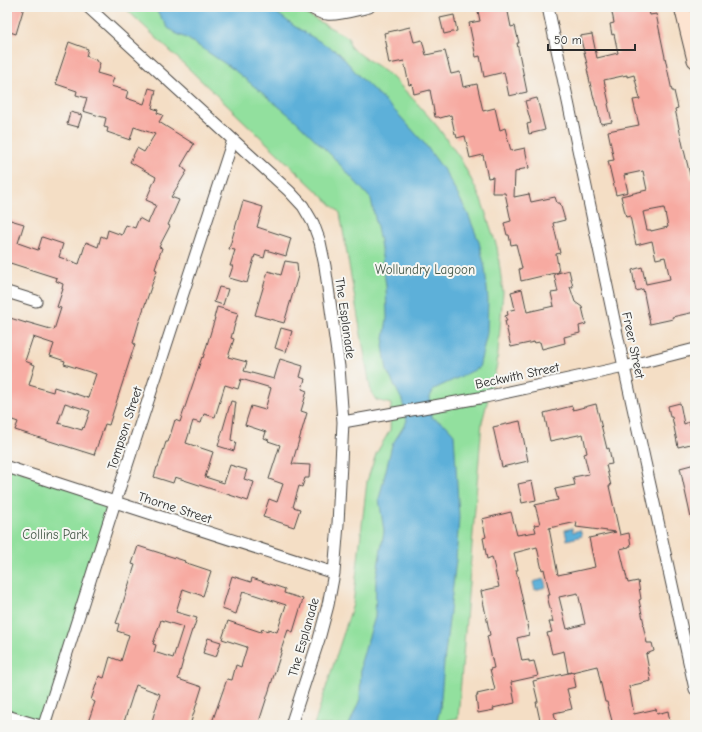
<svg xmlns="http://www.w3.org/2000/svg" width="702" height="732" viewBox="0 0 702 732" font-family="'Comic Neue',sans-serif">
<rect width="100%" height="100%" fill="#f6f6f2"/>
<filter id="ink" filterUnits="userSpaceOnUse"><feTurbulence type="fractalNoise" baseFrequency=".025" numOctaves="2"/><feDisplacementMap in="SourceGraphic" scale="8" xChannelSelector="R" yChannelSelector="G"/><feConvolveMatrix kernelMatrix="1 2 1 2 8 2 1 2 1" color-interpolation-filters="sRGB"/></filter>
<filter id="wash" filterUnits="userSpaceOnUse"><feTurbulence type="fractalNoise" baseFrequency=".012" numOctaves="4" result="noise"/><feDisplacementMap in="SourceGraphic" scale="16" xChannelSelector="R" yChannelSelector="G"/><feGaussianBlur stdDeviation="0.9" result="paint"/><feColorMatrix in="noise" values="0 0 0 0 0 0 0 0 0 0 0 0 0 0 0 0 0 1.4 0 .05"/><feComposite in="paint" operator="in"/></filter>
<g filter="url(#wash)">
<rect width="100%" height="100%" fill="#f4dec5"/>
<!-- green -->
<path fill="#92e09e" stroke="#5e8664" d="M124,7H293L349,38V42L351,48L390,75L415,101L437,126L460,158L472,181L482,202L497,247L503,292L497,365L482,422L458,718L448,720L447,725H314L353,604L367,481L376,454L390,430L391,404L376,400L371,392L340,213Z
M7,467L115,502L44,725L7,716Z"/>
<!-- water -->
<path fill="#5db0d9" stroke="#446e82" d="M154,7H269L294,26L339,53L359,76L398,114L424,143L446,173L468,214L479,242L485,268L488,299L487,333L479,368L434,389L430,397L431,417L446,425L454,434L459,517L456,560L444,663L440,709L436,725H349L360,699L361,662L375,617L376,579L384,531L379,499L392,445L407,421L402,400L387,371L383,346L387,318L386,286L380,242L371,199L332,156L294,119L233,69L188,39L175,33L168,28Z
M572,528L573,532L580,530L582,536L567,540L565,530Z
M544,579L546,587L535,590L533,582Z"/>
<g id="blocks">
<!-- building -->
<path fill="#f7aaa1" fill-rule="evenodd" d="M10,7H24L16,34L7,31V16Z
M492,7H507L511,27L515,26L519,43H517L527,92L509,96L504,72L484,77L480,56L476,57L469,23L480,21L478,11L482,10L481,9Z
M611,7H648L650,15L656,14L672,91H674L678,108L675,109L683,146L691,179L695,178V312L672,317L673,319L650,324L643,289L636,291L632,270L642,267L646,284L670,279L665,257L656,259L652,241L636,245L630,216L626,217L621,196L647,190L643,171L624,175L628,192L616,195L608,161L614,160L608,131L639,125L633,100L640,99L634,75L627,77V75L604,80L609,103L608,104L612,122L601,124L597,106H596L591,87L587,69L588,68L580,36L592,34L597,58L618,53L614,34L612,35L610,24L614,23ZM664,208L668,227L651,231V230H647L643,212Z
M454,15L457,31L444,34L440,18Z
M410,27L414,42L422,40L426,55L445,51L451,74L460,72L463,87L477,84L483,111L495,108L500,130L505,128L511,151L525,148L529,168L518,170L519,171L515,172L514,197L529,194L531,202L555,197L557,203H560L565,220L553,223L560,253L556,254L559,272L521,281L519,269L522,268L516,244L511,245L509,235H507L504,223L511,221L505,193H492L493,177L488,178L483,155L470,158L465,136L457,138L456,134H455L451,115L440,118L439,117H435L430,90L414,94L412,84L409,85L404,61L389,64L386,47H387L384,33Z
M69,42L88,49L86,56L96,60V61L100,63L97,73L114,78L111,86L128,91L126,98L144,104L149,88L156,90L152,108L158,110L157,113L163,115L159,122L194,144L181,166L184,168V169L187,171L171,197L179,200L168,225L170,226L159,247L162,248L155,269L157,270L139,322L133,343L135,344L109,425L105,424L94,455L15,430L18,422L7,418V317L26,323V322L54,330L61,308L57,307L63,289H62L63,284L56,281L57,278L7,262V219L24,224L18,243L38,250L42,237L63,244L59,257L79,264L86,242L98,247L101,236L106,238L108,230L122,235L126,225L135,228L139,218L148,223L156,205L153,204V203L146,200L156,177L130,162L137,148L144,152L155,134L134,127L130,140L107,132L108,128L104,127L106,118L83,111L87,98L76,95L77,91L56,84L57,81H56ZM33,337L54,344L50,356L65,361L64,364L96,374L88,398L54,387L53,392L29,385L35,365L25,361ZM65,403L90,411L84,428L83,427L82,430L58,423Z
M537,98L545,130L529,134L527,124L531,123L525,101Z
M70,112L82,115L78,127L67,124Z
M243,201L263,207L257,227L291,238L286,256L266,250L264,258L255,255L247,283L229,278L233,266H230L235,250L229,249Z
M285,261L297,263L298,276L284,323L255,315L268,271L281,275Z
M569,270L573,287H570L575,302L582,307L586,324L579,326L580,333L564,337L565,343L542,349L540,342L534,343V342L511,347L505,321H507L505,316L508,315L507,311L515,309L511,292L522,289L527,312L554,306L551,293L558,292L554,274Z
M219,287L228,289L223,305L214,302Z
M217,307L238,313L231,338L234,339L228,357L247,362L244,371L274,379L280,359L303,366L300,377L305,379L302,389L307,391L301,411L307,413L292,464L310,465L309,478H305L302,487L299,486L293,507L300,509L294,527L263,517L269,499L277,502L283,484L269,479L280,445L268,441L269,440L264,438L266,432L245,425L251,406L265,410L271,388L241,379L238,389L225,385L215,417L204,414L201,423L193,421L186,443L213,452L205,477L224,483L230,465L247,470L244,479L254,482L248,501L175,477L173,483L154,477L157,467H158L166,442H168L175,420L180,422L202,357L203,358L215,318H214Z
M281,328L292,331L286,352L275,348Z
M231,401L236,402L231,440L236,442L234,451L218,446Z
M680,403L684,424L689,422L690,425H693L695,435V443L678,447L672,417H670L668,406Z
M596,404L607,449L609,448L612,464L606,465L611,486H609L620,535L629,533L631,546H629V547L620,549L628,583L638,581L641,599L639,600L644,624L643,625L647,643H652L654,651L646,654L651,681L629,686L634,714L656,709L657,714L668,711L670,722H668L669,725H613L607,702H605L597,666L568,673L564,651L552,654L547,633L552,632L549,622H553L547,595H550L544,569L542,570L537,547L514,553L518,570H516L528,625H527L529,635L517,638L522,661L529,660V662L534,661L538,676L511,682L515,703L493,708L494,710L478,713L476,696H478L477,694L495,690L490,669L494,668L487,636L490,635L481,591L499,587L492,557L487,559L483,538L486,537L482,519L511,512L517,535L536,532L534,525L540,524L535,505L558,500L555,489L575,485L573,477L589,474L584,454L587,453L583,434L550,441L544,413L572,406L573,410ZM577,522L576,527L616,532L589,538L595,567L558,575L549,528ZM578,593L585,624L567,629L559,597Z
M520,421L528,461L502,467L493,427Z
M695,464V518H691L680,468Z
M532,481L536,500L522,503L518,484Z
M138,546L185,561L184,562L211,571L203,596L183,589L176,612L197,618L193,630H192L182,661H183L178,679L202,687L190,725H166L152,721L160,694L136,685L123,725H87L95,702L91,700L99,676L104,678L110,657L121,661L129,635L117,631L119,624L116,623L121,609L135,565L132,564ZM161,620L183,627L173,658L154,652L156,645L153,644Z
M232,576L251,582L252,578L285,589L284,593L303,599L293,632L288,630L281,650H282L258,725H211L227,679L232,680L236,665L241,667L247,647L222,639L228,621L261,632L262,629L268,631V629L277,632L286,605L243,591L236,614L222,609Z
M208,638L221,642L216,657L203,653Z
M573,672L576,687L567,689L572,709L554,713L557,725H541L536,702H538L533,681Z"/>
</g>
</g>
<g filter="url(#ink)">
<use href="#blocks" fill-opacity="0" stroke="#494642" stroke-width="1"/>
<g fill="none" stroke-linecap="round" stroke-linejoin="round">
<defs>
<path id="minor" d="M88,7L289,191L303,206L313,223L320,242L325,266L339,367L343,422L338,524L334,573L328,605L319,639L291,725
M309,7C315,10 320,14 327,14C338,16 358,9 369,7
M548,7L624,367L695,689
M7,292L36,301
M343,422L485,397L624,367L695,349
M7,467L334,573
M7,716L37,725
M44,725L115,502L233,140"/>
<path id="secondary" d="M682,7L695,60"/>
</defs>
<!-- minor casing -->
<use href="#minor" stroke="#494642" stroke-width="13"/>
<!-- secondary casing -->
<use href="#secondary" stroke="#494642" stroke-width="17"/>
<!-- minor -->
<use href="#minor" stroke="#fff" stroke-width="11"/>
<!-- secondary -->
<use href="#secondary" stroke="#fde4d1" stroke-width="15"/>
</g>
</g>
<g text-anchor="middle" stroke-width="4" stroke-linejoin="round" paint-order="stroke">
<!-- park labels -->
<g font-size="13" fill="#455848" stroke="#f6f6f2">
<text x="425" y="274">Wollundry Lagoon</text>
<text x="55" y="539">Collins Park</text>
</g>
<!-- street labels -->
<g font-size="13" fill="#2b2b2b" stroke="#f6f6f2">
<text transform="translate(346 318) rotate(82)" y="5">The Esplanade</text>
<text transform="translate(634 345) rotate(78)" y="5">Freer Street</text>
<text transform="translate(517 375) rotate(-12)" y="5">Beckwith Street</text>
<text transform="translate(124 428) rotate(-72)" y="5">Tompson Street</text>
<text transform="translate(175 507) rotate(18)" y="5">Thorne Street</text>
<text transform="translate(303 637) rotate(-74)" y="5">The Esplanade</text>
</g>
</g>
<!-- margin -->
<rect width="702" height="732" fill="none" stroke="#f6f6f2" stroke-width="24"/>
<!-- scale -->
<path d="M548 44v6h87v-6" fill="none" stroke="#2b2b2b" stroke-width="2"/>
<text x="554" y="44" font-size="12" fill="#2b2b2b" stroke="#f6f6f2" stroke-width="3" paint-order="stroke">50 m</text>
</svg>
